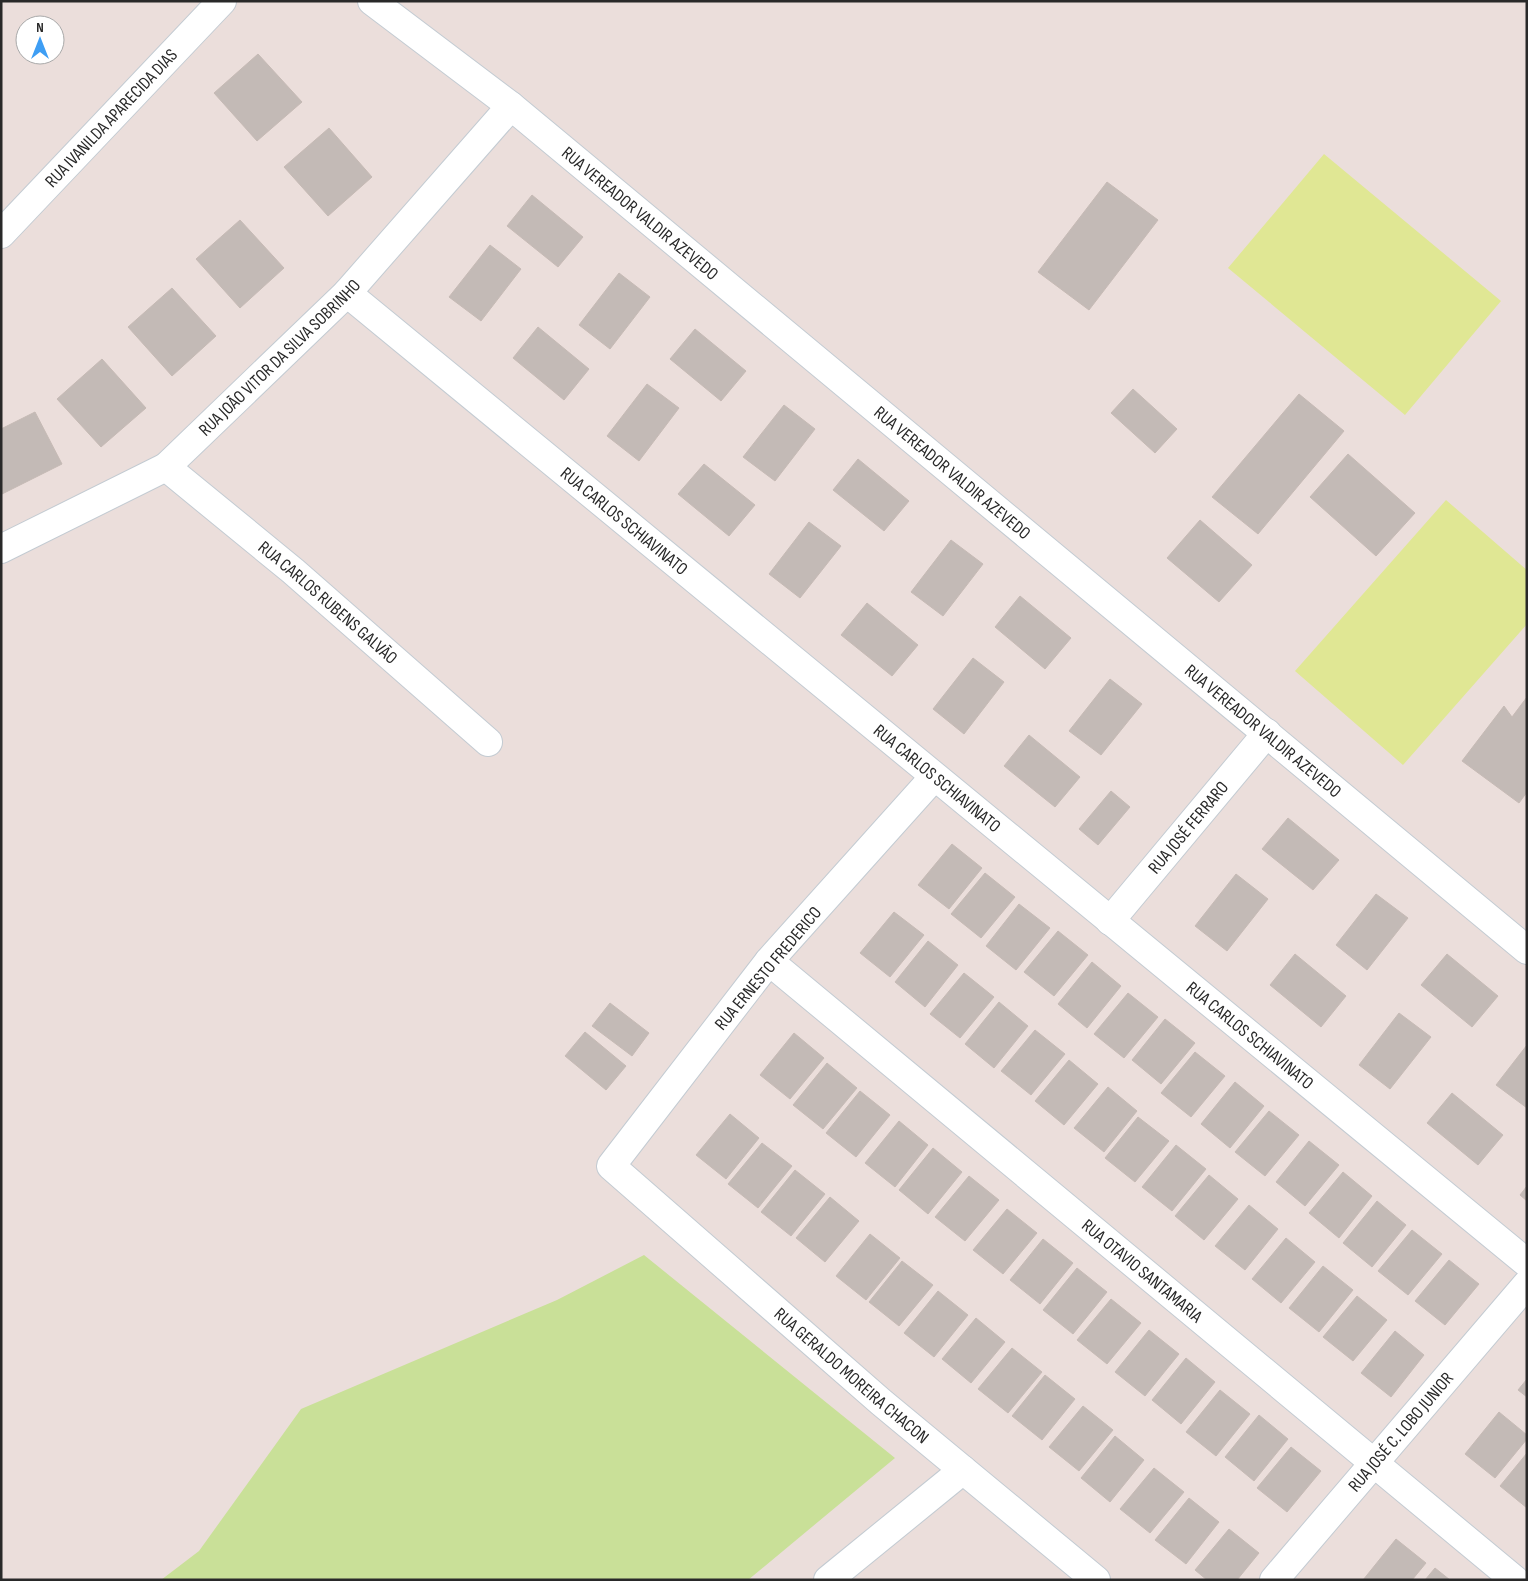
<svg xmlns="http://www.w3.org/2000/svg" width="1528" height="1581" viewBox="0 0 1528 1581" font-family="'Sofia Sans Condensed',sans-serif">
<rect width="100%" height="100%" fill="#ebdedb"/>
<!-- green -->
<path fill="#c9e098" d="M644,1255L895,1458L748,1580H161L199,1551L301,1409L557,1300Z"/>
<!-- pitch -->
<path fill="#e0e794" d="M1324,154L1501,301L1405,415L1228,268Z
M1446,500L1527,570V624L1403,765L1295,671Z"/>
<!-- building -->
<path fill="#c3bab6" stroke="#c6bab5" d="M258,54L302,102L257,141L214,93Z
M329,128L372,177L328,216L284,167Z
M1107,182L1158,220L1089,310L1038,272Z
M532,195L583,237L558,267L507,226Z
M240,220L284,268L240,308L196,259Z
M490,245L521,269L481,321L449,297Z
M619,273L650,297L610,349L579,325Z
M172,288L216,336L172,376L128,327Z
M538,327L589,369L564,400L513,358Z
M695,329L746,371L721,401L670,359Z
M102,359L146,408L101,447L57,399Z
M647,384L679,408L639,461L607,436Z
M1133,389L1177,429L1155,453L1111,413Z
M1299,394L1344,431L1258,534L1212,497Z
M784,405L815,429L775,481L743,457Z
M35,412L62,464L2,494L1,429Z
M1348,454L1415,513L1376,556L1310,497Z
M858,459L909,501L884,531L833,490Z
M704,464L755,505L729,536L678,494Z
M1200,520L1252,565L1219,602L1167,558Z
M809,522L841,546L800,598L769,574Z
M951,540L983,564L943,616L911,592Z
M1020,596L1071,638L1045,669L995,627Z
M867,603L918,645L892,676L841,635Z
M973,658L1004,682L964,734L933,709Z
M1110,679L1142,704L1101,755L1069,731Z
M1527,697V792L1519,803L1462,761L1504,706L1512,717Z
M1029,735L1080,777L1055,807L1004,766Z
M1111,791L1130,807L1098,845L1079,829Z
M1288,818L1339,860L1313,890L1262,849Z
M952,844L982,868L949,909L918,885Z
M985,873L1015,897L981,938L951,914Z
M1236,874L1268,899L1227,951L1195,926Z
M1376,894L1408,918L1367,970L1336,945Z
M1019,904L1050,928L1016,970L986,946Z
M894,912L924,935L890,977L860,953Z
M1058,931L1088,955L1054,996L1024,972Z
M928,941L958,965L925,1007L895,982Z
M1295,954L1346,996L1321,1027L1270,985Z
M1447,954L1498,996L1472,1027L1421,985Z
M1092,962L1121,986L1087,1028L1058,1004Z
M964,973L994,997L960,1038L930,1014Z
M1128,993L1158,1017L1124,1058L1094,1034Z
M999,1002L1028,1026L994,1068L965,1044Z
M610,1003L649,1033L632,1056L592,1026Z
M1399,1013L1431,1037L1390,1089L1359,1065Z
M1165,1019L1195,1043L1161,1084L1132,1060Z
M1035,1030L1065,1054L1031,1095L1001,1071Z
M585,1032L626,1066L606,1090L565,1056Z
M794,1033L824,1058L790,1099L760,1075Z
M1527,1045V1108L1496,1085Z
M1195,1052L1225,1076L1191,1117L1161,1093Z
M1069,1060L1098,1084L1064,1125L1035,1101Z
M827,1063L857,1088L823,1129L793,1105Z
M1235,1082L1264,1106L1230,1148L1201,1124Z
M1108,1087L1137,1111L1104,1152L1074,1128Z
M860,1091L890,1115L856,1157L826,1133Z
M1452,1093L1503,1135L1478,1165L1427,1123Z
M1269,1111L1299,1135L1265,1176L1235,1152Z
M730,1114L759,1138L726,1179L696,1155Z
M1138,1117L1169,1141L1135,1182L1105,1158Z
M899,1121L928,1145L895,1187L865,1163Z
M1309,1141L1339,1165L1305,1206L1276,1182Z
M762,1143L792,1166L758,1208L728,1184Z
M1176,1145L1206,1169L1172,1211L1142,1187Z
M933,1148L962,1172L928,1214L899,1190Z
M795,1170L825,1194L791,1236L761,1212Z
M1343,1172L1372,1196L1339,1238L1309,1213Z
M1209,1175L1238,1199L1204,1240L1175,1216Z
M969,1176L999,1200L965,1241L935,1217Z
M1527,1186V1201L1520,1195Z
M830,1197L859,1221L825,1262L796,1238Z
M1377,1201L1406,1225L1372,1267L1343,1243Z
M1249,1205L1278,1229L1245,1270L1215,1246Z
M1007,1209L1037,1233L1003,1274L973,1250Z
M1412,1230L1442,1254L1408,1295L1378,1271Z
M870,1234L900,1258L866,1300L836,1276Z
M1286,1238L1315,1262L1281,1303L1252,1279Z
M1043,1239L1073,1263L1040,1304L1010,1280Z
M1449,1260L1479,1284L1445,1325L1415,1301Z
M902,1261L933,1285L899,1326L869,1302Z
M1323,1266L1353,1290L1319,1332L1289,1308Z
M1077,1268L1107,1292L1073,1334L1043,1310Z
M938,1291L968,1315L934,1357L904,1333Z
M1357,1296L1387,1320L1353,1361L1323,1337Z
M1111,1299L1141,1323L1107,1364L1077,1340Z
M976,1318L1005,1342L971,1383L942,1359Z
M1149,1330L1179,1354L1145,1396L1115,1372Z
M1395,1331L1424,1355L1391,1397L1361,1373Z
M1012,1348L1042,1372L1008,1413L978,1389Z
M1186,1358L1215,1382L1181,1424L1152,1400Z
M1045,1375L1075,1399L1042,1440L1012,1416Z
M1527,1379V1397L1518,1390Z
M1220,1390L1250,1414L1216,1456L1186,1432Z
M1083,1406L1113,1430L1079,1471L1049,1447Z
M1499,1412L1527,1435V1439L1495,1478L1465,1454Z
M1259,1415L1288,1439L1254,1481L1225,1457Z
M1115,1436L1144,1460L1110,1502L1081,1478Z
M1291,1447L1321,1471L1287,1512L1257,1488Z
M1527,1453V1508L1500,1486Z
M1154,1468L1184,1492L1150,1533L1120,1509Z
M1189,1498L1219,1522L1186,1564L1155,1540Z
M1229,1529L1259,1553L1237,1580H1207L1195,1570Z
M1396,1539L1426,1563L1412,1580H1363Z
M1435,1568L1450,1580H1425Z"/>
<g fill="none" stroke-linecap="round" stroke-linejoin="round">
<defs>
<g id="minor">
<path id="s1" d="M372,1L511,106L1527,950"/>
<path id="s2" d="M1,234L222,1"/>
<path id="s3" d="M347,293L1527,1263"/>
<path id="s4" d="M166,467L293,571L488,742"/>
<path id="s5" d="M1,549L166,467L347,293L511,106"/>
<path id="s6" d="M934,777L769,961L611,1166L881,1402L1096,1580"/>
<path id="s7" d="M1110,921L1267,733"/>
<path id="s8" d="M769,961L1515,1580"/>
<path d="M828,1580L963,1470"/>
<path id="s9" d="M1274,1580L1527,1284"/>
</g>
</defs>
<!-- minor casing -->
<use href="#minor" stroke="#c3cbd2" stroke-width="30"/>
<!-- minor -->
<use href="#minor" stroke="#fff" stroke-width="28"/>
</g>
<g text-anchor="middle" stroke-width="5" stroke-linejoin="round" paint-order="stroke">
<!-- street labels -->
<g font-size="18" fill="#292929" stroke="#fff">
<text dy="6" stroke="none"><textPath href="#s2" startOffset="160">RUA IVANILDA APARECIDA DIAS</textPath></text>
<text dy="6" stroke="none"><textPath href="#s1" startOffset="342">RUA VEREADOR VALDIR AZEVEDO</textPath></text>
<text dy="6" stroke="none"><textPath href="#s5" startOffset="342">RUA JOÃO VITOR DA SILVA SOBRINHO</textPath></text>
<text dy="6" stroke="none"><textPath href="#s1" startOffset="748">RUA VEREADOR VALDIR AZEVEDO</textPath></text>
<text dy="6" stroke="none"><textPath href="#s3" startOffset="359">RUA CARLOS SCHIAVINATO</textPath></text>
<text dy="6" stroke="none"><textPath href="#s4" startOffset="211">RUA CARLOS RUBENS GALVÃO</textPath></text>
<text dy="6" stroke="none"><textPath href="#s1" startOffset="1152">RUA VEREADOR VALDIR AZEVEDO</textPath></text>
<text dy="6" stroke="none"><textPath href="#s3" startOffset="764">RUA CARLOS SCHIAVINATO</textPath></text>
<text dy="6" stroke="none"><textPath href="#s7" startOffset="122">RUA JOSÉ FERRARO</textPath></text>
<text transform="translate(768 968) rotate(-50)" y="6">RUA ERNESTO FREDERICO</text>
<text dy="6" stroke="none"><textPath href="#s3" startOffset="1169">RUA CARLOS SCHIAVINATO</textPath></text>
<text dy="6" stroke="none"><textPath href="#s8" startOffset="485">RUA OTAVIO SANTAMARIA</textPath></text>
<text dy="6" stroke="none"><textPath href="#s6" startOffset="825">RUA GERALDO MOREIRA CHACON</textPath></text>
<text dy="6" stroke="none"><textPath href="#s9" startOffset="195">RUA JOSÉ C. LOBO JUNIOR</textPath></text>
</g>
</g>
<!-- border -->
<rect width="1528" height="1581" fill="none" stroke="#292929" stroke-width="5"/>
<!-- north arrow -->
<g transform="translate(40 40)"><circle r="24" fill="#ffffff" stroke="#a9a9a9"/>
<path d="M0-4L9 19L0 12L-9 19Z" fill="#3e9ef4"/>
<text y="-8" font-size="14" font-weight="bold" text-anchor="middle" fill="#292929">N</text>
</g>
</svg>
